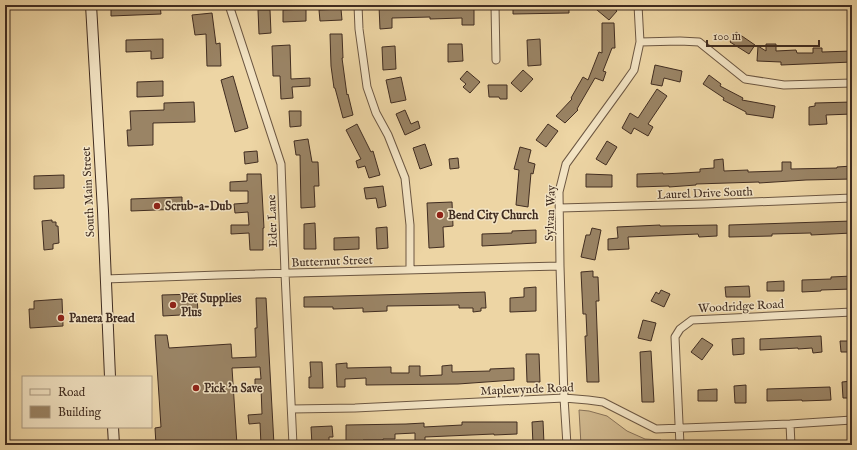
<svg xmlns="http://www.w3.org/2000/svg" width="857" height="450" viewBox="0 0 857 450" font-family="'IM FELL English',serif">
<rect width="100%" height="100%" fill="#edd5a4"/>
<filter id="stains"><feTurbulence type="fractalNoise" baseFrequency=".005" numOctaves="4"/><feColorMatrix values="0 0 0 0 .2 0 0 0 0 .09 0 0 0 0 .02 0 0 0 .5 -.17"/></filter>
<radialGradient id="worn" r=".72"><stop offset=".6" stop-color="#630" stop-opacity="0"/><stop offset="1" stop-color="#630" stop-opacity=".3"/></radialGradient>
<!-- green -->
<path fill="#d0b88e" stroke="#887258" d="M579,410L589,411L607,416L627,431L645,439L661,440L665,445H581Z"/>
<!-- building -->
<path fill="#9a8465" stroke="#412d21" d="M111,5H160L161,14L111,16Z
M441,5V6L474,5V25H462V18L430,19V17L392,18V28L380,29L379,6Z
M513,5H569V13L513,14Z
M591,5H610L617,11L609,20Z
M306,9V21L283,22V10Z
M341,9L342,20L320,21L319,10Z
M258,10H270L271,33L259,34Z
M212,13L216,44L220,43L221,66H207L206,34L195,35L192,15Z
M602,23H614L615,48H612L603,71L606,72L603,81L595,78L577,109L578,110L565,123L556,116L572,99L571,98L583,77L588,80L599,52L602,53Z
M736,32L755,45L749,54L730,42Z
M330,34H342L343,58H342L347,95L348,94L353,115L343,118L335,88H334L331,66Z
M163,39V58L151,59V51L126,52V40Z
M540,39L541,65L528,66L527,40Z
M448,44H462L463,61L448,62Z
M766,44H776V51L796,50L797,53H813V48H822V52L852,51V62L781,65V62L757,61L758,46L766,51Z
M290,45L291,79L310,78V86L292,87L293,98L281,99L280,76H273L272,46Z
M395,46L396,69L383,70L382,47Z
M655,65L682,71L680,82L664,78L662,86L651,84Z
M523,70L533,79L521,92L511,83Z
M467,71L480,82L470,93L463,87L466,84L460,79Z
M709,75L721,84L720,86L743,98L742,100L775,106L773,118L746,114V112L723,100L724,98L703,84Z
M233,76L248,128L235,132L221,80Z
M401,77L406,100L391,103L386,80Z
M163,81V96L137,97V82Z
M488,85H507V99H500L499,97H489Z
M657,89L667,96L648,124L653,127L648,136L634,128L631,134L622,128L630,113L638,118Z
M194,102L195,122L153,123V145L128,146L127,130H131L130,111L164,110V103Z
M852,102V114L826,115L827,124L809,125V107L815,106V103Z
M405,110L411,124L418,121L420,128L405,135L396,114Z
M289,111H301V126L290,127Z
M357,124L371,152L373,151L380,175L369,178L365,166L358,168L356,161L361,159L346,130Z
M548,124L558,131L546,147L536,140Z
M308,139L312,162H318L319,186H314L315,207L301,208L300,155H296L294,141Z
M607,141L617,147L606,165L596,159Z
M425,144L432,165L420,169L413,148Z
M520,147L531,150L528,162L535,164L533,174L531,173L528,207L516,205L519,170L514,169Z
M257,151L258,162L245,164L244,152Z
M458,158L459,168L450,169L449,159Z
M723,159L724,171L748,170V172L782,171V162H791V169L837,168V167L852,166V179L806,180L759,183V182L696,184V185L669,187V186L637,187V174L663,173V174L700,172V169L714,168V160Z
M247,174H261L264,228H263V250H250L249,233L231,234V225H249L248,212L235,213L234,204L248,203V191H230V182L247,181Z
M586,174L612,175V187H586Z
M64,175V188L34,189V176Z
M383,186L386,206L378,208L376,198L366,199L364,188Z
M182,197V209L131,211V199Z
M452,202L453,226L443,227L444,247L429,248L427,203Z
M52,220V222H56V226H58L59,243L53,244V249L44,250L42,221Z
M852,221V233L811,235V233L772,234V236L729,237V225Z
M315,223L316,249H304V224Z
M660,225V226L717,225V236L699,237L698,234L628,237L629,249L608,250V239L618,238L617,227Z
M387,227L388,248L377,249L376,228Z
M592,228L601,230L595,260L581,257L586,235H590Z
M536,230V243L482,246V234L512,233V231Z
M359,237V249L334,250V238Z
M593,271V277H598L599,301H596L599,382H587L585,336H587L586,314H583L581,272Z
M852,276V289L821,290V291L802,292V280L831,279V277Z
M784,281V291H767V282Z
M749,286L750,297H726L725,287Z
M536,287V311L510,312V298L524,297V288Z
M661,290L670,294L664,307L651,301L656,292L659,294Z
M485,292L486,308H481V311L473,312V308H459V305L387,306V311L363,312V308L333,309V307H304V297Z
M197,294L198,314L163,316L162,295Z
M256,298H266L274,445H261L260,423L249,424L248,415L262,414L261,388L255,389V379H261L260,367L232,368L237,445H156L155,428L161,427L155,335H167L169,348L231,344L232,358L256,357L255,328H257Z
M62,299L63,326L30,328L29,309H34V301Z
M643,320L656,323L651,341L638,338Z
M821,336L822,352L813,353L812,348L798,349V348L760,350V339Z
M702,338L713,345L702,360L691,352Z
M744,338V354L733,355L732,339Z
M840,341H852V352H841Z
M651,351L654,402H642L640,352Z
M526,354H539L540,382H527Z
M310,362H322L323,388H309V377H311Z
M347,363V368L391,367V373H409V366H420V376L442,375V366L452,365V372L490,371V369L514,368V380L458,384L366,385V378L345,379V387H337L336,364Z
M852,381V398H843L842,382Z
M746,385V403H735L734,386Z
M830,387L831,400L802,401V400L767,401V389Z
M717,389V401H698V390Z
M543,421L544,444L533,445L532,422Z
M462,422H517V434L494,435V434L425,437V441H415V433L395,434V439H383V440H363V442H346V425L406,424L424,423V427L462,425Z
M332,426L333,437H329V443H323V445H312L311,427Z"/>
<g fill="none" stroke-linecap="round" stroke-linejoin="round">
<defs>
<path id="minor" d="M229,5L281,164L285,273L293,445
M358,5L359,29L367,87L376,113L388,135L405,178L410,225V270
M495,5L496,60
M640,42L680,41L699,42L745,79L784,85L852,83
M560,208L705,204L852,198
M105,279L219,275L560,266
M292,409L355,408L564,398L588,400L603,402L656,429L790,424L852,420
M790,424L791,445
M567,445L564,398L560,266L559,192L566,164L622,87L634,70L640,42L638,5
M680,445L675,337L680,329L692,320L852,312"/>
<path id="secondary" d="M91,5L103,211L110,377
M113,427L114,445"/>
</defs>
<!-- minor casing -->
<use href="#minor" stroke="#6c5742" stroke-width="9"/>
<!-- secondary casing -->
<use href="#secondary" stroke="#412d21" stroke-width="12"/>
<!-- minor -->
<use href="#minor" stroke="#f3e4c4" stroke-width="7"/>
<!-- secondary -->
<use href="#secondary" stroke="#f3e4c4" stroke-width="10"/>
</g>
<!-- markers -->
<g fill="#8f2418" stroke="#f3e4c4" stroke-width="1.5">
<circle cx="157" cy="206" r="4"/>
<circle cx="440" cy="215" r="4"/>
<circle cx="173" cy="305" r="4"/>
<circle cx="61" cy="318" r="4"/>
<circle cx="196" cy="388" r="4"/>
</g>
<g text-anchor="middle" stroke-width="3" stroke-linejoin="round" paint-order="stroke">
<!-- street labels -->
<g font-size="12" fill="#412d21" stroke="#f3e4c4">
<text transform="translate(88 192) rotate(-93)" y="4">South Main Street</text>
<text transform="translate(705 193) rotate(-2)" y="4">Laurel Drive South</text>
<text transform="translate(550 213) rotate(-88)" y="4">Sylvan Way</text>
<text transform="translate(272 221) rotate(-92)" y="4">Eder Lane</text>
<text transform="translate(332 261) rotate(-2)" y="4">Butternut Street</text>
<text transform="translate(741 306) rotate(-3)" y="4">Woodridge Road</text>
<text transform="translate(527 389) rotate(-2)" y="4">Maplewynde Road</text>
</g>
<!-- poi labels -->
<g font-size="12" font-weight="bold" fill="#412d21" stroke="#f3e4c4" text-anchor="start">
<text x="165" y="210">Scrub-a-Dub</text>
<text x="448" y="219">Bend City Church</text>
<text x="181" y="302">Pet Supplies<tspan x="181" dy="14">Plus</tspan></text>
<text x="69" y="322">Panera Bread</text>
<text x="204" y="392">Pick 'n Save</text>
</g>
</g>
<!-- margin -->
<rect width="857" height="450" fill="none" stroke="#edd5a4" stroke-width="20"/>
<rect x="6" y="6" width="845" height="438" fill="none" stroke="#412d21" stroke-width="2"/>
<rect x="10" y="10" width="837" height="430" fill="none" stroke="#412d21"/>
<!-- legend -->
<rect x="22" y="376" width="130" height="52" fill="#f3e4c4" stroke="#ac9b83"/>
<rect x="30" y="389" width="20" height="6" fill="#f3e4c4" stroke="#ac9b83"/>
<text x="58" y="396" font-size="12" fill="#412d21">Road</text>
<rect x="30" y="406" width="20" height="12" fill="#9a8465" stroke="#ac9b83"/>
<text x="58" y="416" font-size="12" fill="#412d21">Building</text>
<!-- scale -->
<path d="M707 40v6h112v-6" fill="none" stroke="#412d21" stroke-width="2"/>
<text x="713" y="40" font-size="12" fill="#412d21" stroke="#f3e4c4" stroke-width="3" paint-order="stroke">100 m</text>
<rect width="100%" height="100%" filter="url(#stains)"/>
<rect width="100%" height="100%" fill="url(#worn)"/>
</svg>
